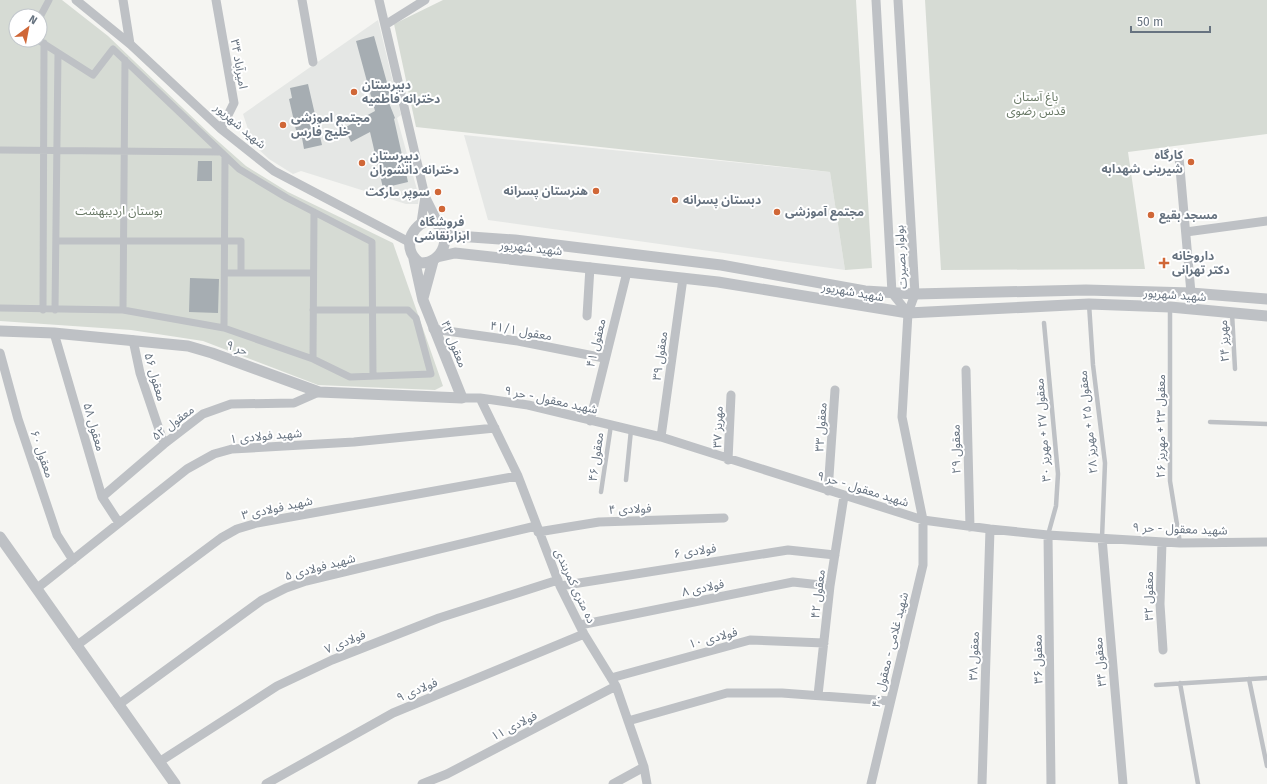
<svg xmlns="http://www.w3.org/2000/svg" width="1267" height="784" viewBox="0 0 1267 784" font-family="'Fira Sans','Noto Sans Arabic',sans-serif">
<rect width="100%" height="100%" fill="#f5f5f2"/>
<!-- built -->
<path fill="#e5e7e5" d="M378,20L401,115L397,118L419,197L418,204H406L301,171L293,174L269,159L257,148L250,135L243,114Z
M464,135L830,172L845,270L488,220Z"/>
<!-- green -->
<path fill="#d6dbd4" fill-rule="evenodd" d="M0,0H62L108,36L211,135L246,166L288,192L393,243L443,386L435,390L318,385L203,341L131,330L0,321ZM16,16H40V40H16Z
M443,0H856L872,268L845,270L830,172L416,127L394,24Z
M925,0H1267V134L1128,152L1145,269L941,270Z"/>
<!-- building -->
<path fill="#a6adb2" d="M374,36L391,97L387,98L395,118L394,119L408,182L383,188L370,132L351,142L344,128L375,111L356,41Z
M308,84L322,145L304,149L302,138L298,139L289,99L292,98L290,88Z
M198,161H212V181H197Z
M190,278L219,279L218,313L189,312Z"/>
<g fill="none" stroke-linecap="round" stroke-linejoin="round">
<!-- service -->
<path stroke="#bec1c5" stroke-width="4.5" d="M1089,304L1093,365L1105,463L1102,538
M1170,308V481L1180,543
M1232,313L1235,369
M1044,323L1058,474L1056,506L1048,535
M1210,422L1267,424
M626,480L631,430
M601,492L611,425
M1249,679L1267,766
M1180,683L1198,784
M1156,685L1267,678"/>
<!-- pedestrian -->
<path stroke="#bec1c5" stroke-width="7" d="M40,17L49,0
M38,40L93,75L113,49L239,169L287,198L372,242L373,376
M0,150L221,152
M56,241H241V273
M225,273H313
M0,308L123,310L224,328L313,359L350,377L431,374L416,318L408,310H313
M43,310L44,43
M55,310L58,53
M123,310L125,60
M224,328L225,156
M313,359L314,212"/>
<!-- minor -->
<path stroke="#bec1c5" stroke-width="9" d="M76,0L130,44L221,129L274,171L409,242
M123,0L130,44
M216,0L234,103L221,129
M302,0L313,62
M379,0L425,196L440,226
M876,0L892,293L908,313
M385,25L425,0
M1179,157L1191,293
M421,223L425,196
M1186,232L1267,221
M587,316L590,267
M433,329L518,341L604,358
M54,333L102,497L119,523
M133,340L140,373L164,444
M0,353L18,419L57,535L73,560
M966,370L970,527
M462,398H480L528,405L661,437L923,520L990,529L1048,535L1180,543L1267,542
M480,398L518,476L560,586L584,634L616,686L644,767L647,784
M590,421L627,272
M661,437L683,278
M728,460L731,395
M828,491L835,390
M102,497L164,444L203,414L231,404L294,403L319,392
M538,532L599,522L724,518
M1048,535L1051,784
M1102,538L1123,784
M1162,542L1160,604L1163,650
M560,586L788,550L835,555
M36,589L187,469L214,454L232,449L354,442L495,428
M580,625L793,582L830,586
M76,646L221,538L237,529L257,523L518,476
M611,678L750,640L824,643
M818,695L830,586L844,496
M118,705L262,600L286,588L306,581L536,526
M628,721L727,693H782L890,701
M159,762L277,686L332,660L439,618L558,580
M266,784L393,713L584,634
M422,784L447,774L616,686
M613,784L644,767
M871,784L923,565V520L902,417L908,313L915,294L898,0
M982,784L990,529"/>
<!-- tertiary -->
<path stroke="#bec1c5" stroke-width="11" d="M427,221C455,223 448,264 420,263C403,251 408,228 427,221Z
M440,226L457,236L515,240L721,265L865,291L915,294L1086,290L1191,293L1267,299
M437,257L455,253L718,282L908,313L1089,304L1170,307L1267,316
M423,298L433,261
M0,331L54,333L188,346L212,353L319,392L462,398L423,300L414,259
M0,537L175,784"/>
</g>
<!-- markers -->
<g fill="#d06737" stroke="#fff" stroke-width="1.5">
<circle cx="354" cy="92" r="4"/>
<circle cx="283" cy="125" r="4"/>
<circle cx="1191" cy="162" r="4"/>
<circle cx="362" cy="163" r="4"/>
<circle cx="596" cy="191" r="4"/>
<circle cx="438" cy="192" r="4"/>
<circle cx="675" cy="200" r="4"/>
<circle cx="442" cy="209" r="4"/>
<circle cx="777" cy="212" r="4"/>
<circle cx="1151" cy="215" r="4"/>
<path d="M1162 257h4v4h4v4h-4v4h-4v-4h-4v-4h4z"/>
</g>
<g text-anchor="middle" stroke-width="4" stroke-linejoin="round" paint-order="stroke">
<!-- street labels -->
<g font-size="12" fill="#677380" stroke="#fff">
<text transform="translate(239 64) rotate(80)" y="4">امیرآباد ۳۴</text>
<text transform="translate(240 126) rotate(40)" y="4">شهید شهریور</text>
<text transform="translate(531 248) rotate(6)" y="4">شهید شهریور</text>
<text transform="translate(901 257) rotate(-93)" y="4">بولوار بصیرت</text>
<text transform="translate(853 292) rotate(10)" y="4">شهید شهریور</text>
<text transform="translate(1175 295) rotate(4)" y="4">شهید شهریور</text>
<text transform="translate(521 331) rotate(10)" y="4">معقول ۴۱/۱</text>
<text transform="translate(1224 341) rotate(-93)" y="4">مهریز ۲۴</text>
<text transform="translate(596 343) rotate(-76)" y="4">معقول ۴۱</text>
<text transform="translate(454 344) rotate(68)" y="4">معقول ۴۳</text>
<text transform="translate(237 348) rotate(20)" y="4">حر ۹</text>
<text transform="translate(660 356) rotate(-82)" y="4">معقول ۳۹</text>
<text transform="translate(155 377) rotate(74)" y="4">معقول ۵۶</text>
<text transform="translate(551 400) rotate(12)" y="4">شهید معقول - حر ۹</text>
<text transform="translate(1088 422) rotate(-96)" y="4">معقول ۲۵ + مهریز ۲۸</text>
<text transform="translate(173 423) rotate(-37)" y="4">معقول ۵۲</text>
<text transform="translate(1161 426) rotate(-90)" y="4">معقول ۲۳ + مهریز ۲۶</text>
<text transform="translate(94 427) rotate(74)" y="4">معقول ۵۸</text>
<text transform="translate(718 427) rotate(-88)" y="4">مهریز ۳۷</text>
<text transform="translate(821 427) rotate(-86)" y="4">معقول ۳۳</text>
<text transform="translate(1043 430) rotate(-94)" y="4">معقول ۲۷ + مهریز ۳۰</text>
<text transform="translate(266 436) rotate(-5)" y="4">شهید فولادی ۱</text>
<text transform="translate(956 449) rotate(-91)" y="4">معقول ۲۹</text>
<text transform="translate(42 454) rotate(71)" y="4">معقول ۶۰</text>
<text transform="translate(596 457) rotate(-82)" y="4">معقول ۴۶</text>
<text transform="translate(863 489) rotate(17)" y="4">شهید معقول - حر ۹</text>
<text transform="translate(277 508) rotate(-12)" y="4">شهید فولادی ۳</text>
<text transform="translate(630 509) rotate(-2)" y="4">فولادی ۴</text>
<text transform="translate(1180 529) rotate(2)" y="4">شهید معقول - حر ۹</text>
<text transform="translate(695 551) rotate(-8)" y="4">فولادی ۶</text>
<text transform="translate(320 567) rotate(-15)" y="4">شهید فولادی ۵</text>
<text transform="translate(575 586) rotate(65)" y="4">ده متری کمربندی</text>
<text transform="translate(703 588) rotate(-12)" y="4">فولادی ۸</text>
<text transform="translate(818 594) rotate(-83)" y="4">معقول ۴۲</text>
<text transform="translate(1149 596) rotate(-90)" y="4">معقول ۳۲</text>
<text transform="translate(713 638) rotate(-15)" y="4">فولادی ۱۰</text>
<text transform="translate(345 642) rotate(-22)" y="4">فولادی ۷</text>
<text transform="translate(890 650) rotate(-76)" y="4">شهید غلامی - معقول ۴۰</text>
<text transform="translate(974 656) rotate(-88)" y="4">معقول ۳۸</text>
<text transform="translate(1038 659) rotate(-91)" y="4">معقول ۳۶</text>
<text transform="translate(1100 662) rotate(-95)" y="4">معقول ۳۴</text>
<text transform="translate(417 690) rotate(-23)" y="4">فولادی ۹</text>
<text transform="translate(514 726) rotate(-27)" y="4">فولادی ۱۱</text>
</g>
<!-- poi labels -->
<g font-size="12" font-weight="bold" fill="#677380" stroke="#fff" text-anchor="start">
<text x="362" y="89">دبیرستان<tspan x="362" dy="14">دخترانه فاطمیه</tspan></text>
<text x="291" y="122">مجتمع اموزشی<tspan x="291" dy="14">خلیج فارس</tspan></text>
<text x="1183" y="159" text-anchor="end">کارگاه<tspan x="1183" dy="14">شیرینی شهدابه</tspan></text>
<text x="370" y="160">دبیرستان<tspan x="370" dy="14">دخترانه دانشوران</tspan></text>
<text x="588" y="195" text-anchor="end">هنرستان پسرانه</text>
<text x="430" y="196" text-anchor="end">سوپر مارکت</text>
<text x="683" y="204">دبستان پسرانه</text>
<text x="785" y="216">مجتمع آموزشی</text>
<text x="1159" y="219">مسجد بقیع</text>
<text x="442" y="226" text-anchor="middle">فروشگاه<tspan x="442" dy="14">ابزارنقاشی</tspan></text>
<text x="1172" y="260">داروخانه<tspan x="1172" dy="14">دکتر تهرانی</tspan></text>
</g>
<!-- park labels -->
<g font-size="12" fill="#687865" stroke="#fff">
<text x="1036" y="101">باغ آستان<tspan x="1036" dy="14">قدس رضوی</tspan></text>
<text x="119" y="215">بوستان اردیبهشت</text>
</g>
</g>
<!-- north arrow -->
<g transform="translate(28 28) rotate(32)"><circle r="19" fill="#ffffff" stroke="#c2c7cc"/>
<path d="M0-3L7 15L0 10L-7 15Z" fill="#d06737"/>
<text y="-6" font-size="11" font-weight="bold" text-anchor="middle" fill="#677380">N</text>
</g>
<!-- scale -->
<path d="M1131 26v6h79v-6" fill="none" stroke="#677380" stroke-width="2"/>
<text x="1137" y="26" font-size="12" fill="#677380" stroke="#ffffff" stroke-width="3" paint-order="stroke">50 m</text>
</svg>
